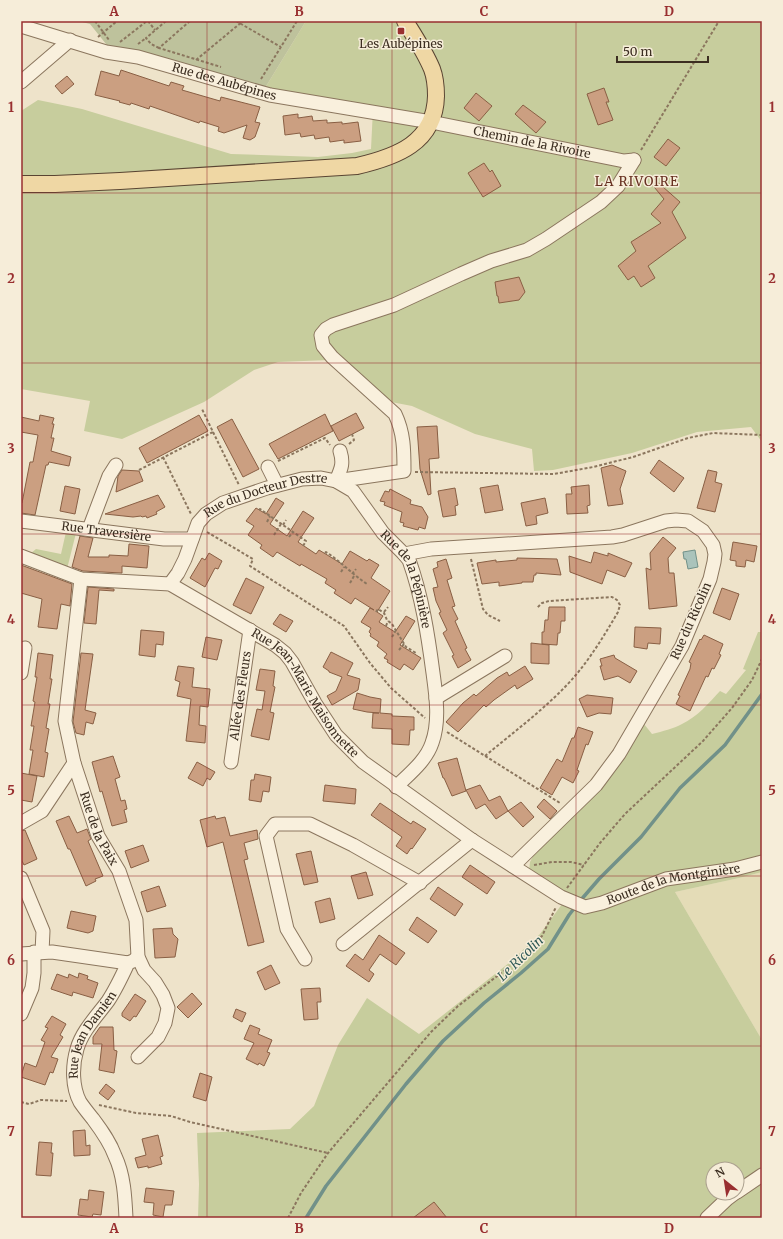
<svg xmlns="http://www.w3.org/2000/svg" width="783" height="1239" viewBox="0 0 783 1239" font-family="Merriweather,serif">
<rect width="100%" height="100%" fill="#eee3ca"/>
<!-- farmland -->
<path fill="#e4dcb7" d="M762,872V1040L675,892L739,878Z"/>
<!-- green -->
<path fill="#c7cd9d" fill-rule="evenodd" d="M306,21H762V442L751,427L697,432L632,453L553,470L534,471L532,449L475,434L412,406L386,401L329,360L278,362L254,370L204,402L122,439L84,431L90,401L21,389V111L38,100L82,109L231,154L318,157L352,153L371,149L373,109L265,88Z
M66,532L76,533L67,569L30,554L36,549L61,554Z
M758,632H762V872L739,878L675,892L762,1040V1218H198L199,1184L197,1133L290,1129L314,1106L338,1045L367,998L419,1034L509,963L540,934L568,896L529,871L530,862L535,852L644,724L652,734C663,731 673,729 682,724C697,717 709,703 720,691L726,694L746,670L743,669ZM713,1169H737V1193H713Z"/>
<!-- cemetery -->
<path fill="#bec29c" d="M78,21H306L265,88L110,49L90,24Z"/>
<!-- water -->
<path fill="#aac3bb" stroke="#719189" d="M695,550L698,567L688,569L686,559H684L683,552Z"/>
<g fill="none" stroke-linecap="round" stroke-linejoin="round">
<!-- stream -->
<path stroke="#719189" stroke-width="3.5" d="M580,901L599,879L641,837L680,788L725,745L762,694
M306,1218L326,1186L406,1084L443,1041L484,1003L521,973L548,949L569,915L576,906"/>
</g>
<!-- building -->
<path fill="#cb9f81" stroke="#895f44" d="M121,70L169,86L171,82L184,86L182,90L220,101L221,97L260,107L255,122L260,123L255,137L250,140L243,138L247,125L224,133L218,131L219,127L200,121L199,123L150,106L149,109L131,103L130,105L119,102L120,101L95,95L101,71L119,76Z
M67,76L74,84L62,94L55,86Z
M604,88L609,102H606L613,120L598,125L587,94Z
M476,93L492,106L479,121L464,108Z
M523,105L546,122L536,133L515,114Z
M298,114V118L312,116L313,121L327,120V123L342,122V124L358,122L361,141L344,143V140L330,142L329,137L315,139L314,135L301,137L300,133L285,135L283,116Z
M668,139L680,148L666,166L654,157Z
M484,163L490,172L492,170L501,186L483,197L468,173Z
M654,179L680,202L672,212L686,238L648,266L655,278L641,287L634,276L628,280L618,266L636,251L631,242L661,223L651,214L664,199L650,182Z
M519,277L525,292L519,300L499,303L498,296H497L495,282Z
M356,413L364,428L339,441L331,426Z
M325,414L333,431L278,459L269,444Z
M40,415L54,418L52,424H54L51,438H54L51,451L71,457L69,466L49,462L48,465H46L35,515L21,513V503H22L30,462H33L38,435L21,432V417L39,421Z
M199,415L208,431L147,463L139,448Z
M232,419L259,469L243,477L217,427Z
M437,426L439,458L429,459L431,494L428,495L420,469L417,427Z
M659,460L684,478L674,492L650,473Z
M612,465L626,471L620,489L623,504L608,506L601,468Z
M122,470L139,471L143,481L116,492L118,476Z
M708,470L717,472L715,482L722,484L715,512L697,508Z
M498,485L503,510L485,513L480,488Z
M589,485L590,505L587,506L588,513L567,514L566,494H572L571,487Z
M65,486L80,489L75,514L60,511Z
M455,488L458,505L455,506L456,515L443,517L438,491Z
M390,489L411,500L410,504L422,507L428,517L425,529L419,527L418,530L403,526L404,523L400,522L402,512L384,505L385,502L380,501L385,491L389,492Z
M158,495L165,507L156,512L157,514L147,518L146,516L142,517L141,516L133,517L105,514Z
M276,498L284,503L270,524L287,536L303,511L314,518L298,542L316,554L319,550L342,564L350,551L367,561L369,559L379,565L371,578L390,591L377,612L383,616L379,622L395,632L406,616L415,621L400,645L421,658L413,670L404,664L400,670L387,662L388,660L384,658L387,654L377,646L379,642L370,636L371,634L369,632L371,628L361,622L370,608L374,610L355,598L351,604L334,593L336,590L325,583L327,579L301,564L300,566L277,552L273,557L260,548L262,545L248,535L254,526L246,521L256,508L266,514Z
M545,498L548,513L536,516L537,524L526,526L521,503Z
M80,536L93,538L88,557H109V555L128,556L129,544L149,546L147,568L122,566V573L83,571L72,567Z
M663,537L676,548L668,558L669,573H674L677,606L649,609L646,568L651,570L650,553Z
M733,542L757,546L754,562L746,560L745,567L736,566V561L730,560Z
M594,552L608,556V553L632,563L625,577L607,570L602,584L570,572L569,556L591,563Z
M209,553L222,561L218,569L215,568L205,587L190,578L202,558L205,560Z
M517,558L557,559L561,575L536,573V575H534L533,582H522V583L499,586V582L482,584L477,563L496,560V562L517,560Z
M446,559L452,578L447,580L455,606L452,607L458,619L455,621L467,648L465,649L471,660L458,668L452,656L454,655L443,633L447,630L439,613L441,612L436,601L433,588L438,587L433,569L438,567L437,562Z
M21,565L72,584L70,606L61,604L57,629L38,627L42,599L21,593Z
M246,578L264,587L251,614L233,605Z
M88,587L114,589V591L99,590L96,624L84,623Z
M722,588L739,594L730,620L713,613Z
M549,607H565V621H561L560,633H558L557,645L542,644V632H544L545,620H548Z
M280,614L293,621L286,632L273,624Z
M635,627L661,628L660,644L648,643L647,649L634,647Z
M141,630L164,632L163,645L156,644L155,657L139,655Z
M704,635L723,644L719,654L721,655L714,669L712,668L708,677L706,676L690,711L676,704L680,696L678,695L690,669L691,663L689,662L700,639L701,640Z
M206,637L222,640L217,660L202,657Z
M531,643L549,645V664L531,663Z
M331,652L353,663L347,675L360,679L358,690L332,705L327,696L336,691L342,677L329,672V671L323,667Z
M38,653L53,655L50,679H52L48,704H50L46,728L49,729L45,752L48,753L44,777L29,774L33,750H30L34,726H31L35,702L33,701L37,677H35Z
M81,653L93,654L85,710L96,713L93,724L86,722L84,735L76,733L73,722Z
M614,655L615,658L637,671L630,683L618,676L604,680L600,666H602L600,659Z
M178,666L194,668L192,687L210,689L208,707L200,706L199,725L206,726L205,743L186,741L191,699L177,696L180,682L175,680Z
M525,666L533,679L517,689L515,685L494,700L486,707L484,705L458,732L446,722L463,703L474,694L476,696L497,678L507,672L509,676Z
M260,669L275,671L273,686L275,687L270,712L274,713L269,740L251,736L257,709L262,710L265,691L256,690Z
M357,693L370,697L381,699L380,713L392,714V716L414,717V730H410L409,745L392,744V729L372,728L373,713H379L367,712L353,709Z
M587,695L613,698L611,714L599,713L587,717L579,699Z
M578,727L593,732L588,745L586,744L577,770L579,771L573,783L562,777L552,795L540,788L557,759L562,762L572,738H574Z
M113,756L120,777L115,779L121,801L125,800L127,809L124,810L127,822L112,826L102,791L100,792L92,762Z
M457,758L466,791L452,796L444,778H443L438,763Z
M197,762L215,772L210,780L207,778L203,786L188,778Z
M21,773L37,776L32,802L21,800Z
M255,774L271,777L269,792L263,791L261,802L249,800L251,780H254Z
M325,785L356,789L355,804L323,801Z
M480,785L489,801L500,796L508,811L521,802L534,817L523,827L508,811L496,819L485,804L476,809L466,790Z
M544,799L557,811L550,819L537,807Z
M380,803L411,824L413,821L426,829L412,849L411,848L407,854L396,846L402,837L371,815Z
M69,816L77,833L87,829L91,839L88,841L103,876L95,879L96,881L86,886L70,849H68L56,821Z
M215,816L216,819L225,817L230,836L257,830L258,839L244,843L248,859L244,860L264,942L248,946L223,842L207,847L200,820Z
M25,830L37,859L24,865L21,859V831Z
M143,845L149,861L131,868L125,851Z
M311,851L318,882L304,885L296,854Z
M470,865L495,882L487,894L462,877Z
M366,872L373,895L358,899L351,876Z
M159,886L166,906L147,912L141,892Z
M438,887L463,904L455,916L430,899Z
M330,898L335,919L320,923L315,902Z
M71,911L96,916L93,931L88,933L67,928Z
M417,917L437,931L428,943L409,930Z
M172,928L173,934L178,939L175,957L155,958L153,929Z
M379,935L405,953L396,965L380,954L369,970L374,974L369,982L346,966L355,954L363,960Z
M271,965L280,983L265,990L257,972Z
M79,973L88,976L87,979L98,983L93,998L73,992L72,996L51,989L57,974L68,978L69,974L78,978Z
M320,988L321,1002H317L318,1019L304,1020L301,989Z
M192,993L202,1004L188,1018L177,1007Z
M135,994L146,1001L136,1017L134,1016L130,1021L122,1016V1013Z
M236,1009L246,1013L242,1022L233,1017Z
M52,1016L66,1024L60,1035L63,1037L51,1057L58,1059L53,1073L50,1072L45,1085L21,1077V1076L25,1063L36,1067L45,1042L41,1040L48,1028L45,1027Z
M250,1025L260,1029L258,1034L272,1040L267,1052L270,1053L264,1066L259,1063L258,1065L246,1059L254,1043L244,1039Z
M100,1027H113L114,1050L117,1051L114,1073L99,1070L102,1044H93V1037Z
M200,1073L212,1077L206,1101L193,1097Z
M106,1084L115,1091L108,1100L99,1093Z
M85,1130L86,1146L90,1145V1155L74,1156L73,1131Z
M158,1135L163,1156L160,1157L162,1164L148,1168V1166L138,1168L135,1158L146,1155L142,1139Z
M39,1142L52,1143L51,1153H53L51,1176L36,1175Z
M146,1188L174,1191L172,1205H165L163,1217L153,1215L154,1203L144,1202Z
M89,1190L104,1192L101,1215L93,1214L92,1217L78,1215L80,1199L88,1200Z
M434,1202L447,1218H413Z"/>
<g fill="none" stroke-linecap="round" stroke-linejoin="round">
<defs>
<g id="minor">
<path id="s1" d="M21,26L106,52L138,57L270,95L431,122L624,161L634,160"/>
<path d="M21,82L70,40"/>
<path id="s2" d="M340,451C344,464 341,469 336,481L353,491L383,533L404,554L409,560C422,596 428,635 433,673C436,695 440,721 432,743C426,761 409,774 396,787"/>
<path d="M268,467L277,485"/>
<path id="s3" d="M21,521L164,539H192"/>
<path d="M89,529L109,476L116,465"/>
<path d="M404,554L431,549L612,537L623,535L666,521L676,520L688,521L703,531L713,545L715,554L714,562L710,579L682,646L619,754L596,785L513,866"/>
<path id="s4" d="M21,556L81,579L170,584L275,645L285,653L292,662L315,703L336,735L363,762L472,840L561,897L585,907L602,903L666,879L735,869L762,862"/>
<path id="s5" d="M81,579L65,721L74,763L98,836L119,871L136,920L138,957L144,970L155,982L163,995L168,1008L165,1023L158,1037L138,1057"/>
<path id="s6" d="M170,584L178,573L185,559L198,523L206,514L223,503L267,488L302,479L321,478L336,481L404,471C404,450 404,433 395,414L332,357L323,346L321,335L326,329L333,325L394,305L461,274L491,261L527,250L546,239L601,202L618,186L634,160"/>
<path d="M21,673L25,648"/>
<path d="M436,698L505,656"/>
<path id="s7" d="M231,762L250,630"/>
<path d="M21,823L42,811L74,763"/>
<path d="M21,878L43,931L42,952"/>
<path d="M343,944L472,840"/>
<path d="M21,954L52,952L128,963"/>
<path d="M305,959L287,929L266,836L275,824H310L353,845L420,883"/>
<path d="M21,1014L32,988L34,973V952"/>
<path d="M737,1192L762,1175"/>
<path id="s8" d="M126,1218C125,1197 124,1175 115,1156C110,1142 102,1131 93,1119C89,1114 84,1108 80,1102C72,1087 72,1066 77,1049C82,1031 97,1016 108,1001C116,989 122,976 128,963L133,961L138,957"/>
<path d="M707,1218L727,1199L735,1193"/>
</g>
<path id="major" d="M21,184H55L120,181L357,166C396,157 435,143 436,96C436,87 435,77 432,69C425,52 415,37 405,21"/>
</defs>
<!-- minor casing -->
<use href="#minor" stroke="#8b765e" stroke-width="15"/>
<!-- major casing -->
<use href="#major" stroke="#594432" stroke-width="18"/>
<!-- path -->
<path stroke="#8b765e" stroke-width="2" stroke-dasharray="3 2" stroke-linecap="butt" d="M95,21L109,40
M148,21L155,30
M190,21L159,48L221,67
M236,21L281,47
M98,37L117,21
M120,42L147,21
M138,44L146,38
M159,48L151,44L146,38L166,21
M196,60L243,21
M261,79L297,21
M641,150L719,21
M213,432L239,485
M349,444L354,440L352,434
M163,457L191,514
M278,461L325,438L330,445
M139,470L213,432L202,409
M415,472L554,474L593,467L633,457L688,438L713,433L762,435
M259,510L260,509L306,541L303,546
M267,522L270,516
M283,525L286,520
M207,532L253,559L250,566L344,626L370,663L391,688L425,718
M274,535L281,524
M289,537L293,532
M325,553L326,552C340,561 352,574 367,584L366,585
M471,559L483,609L488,615L500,621
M341,572L344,567
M352,574L356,569
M350,583L354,576
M376,612L378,609L384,613L387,620L392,624L406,647L416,653L415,654
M384,612L388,607
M386,626L388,621
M392,637L396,630
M399,650L404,644
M447,732L560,803
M485,756C515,731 550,705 575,676C592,656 605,634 618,612L620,605L617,600L612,597L549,601L542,603L537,608
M534,865L552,862H571L584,865
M567,888L600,843L625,814L703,741L732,708L752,680L762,659
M21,1102L29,1104L41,1100L67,1101
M99,1105L136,1113L171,1116L190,1122L328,1153
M288,1218L301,1193L328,1153L431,1032L458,1006L509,967L542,936L556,907
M761,1218L762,1215"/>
<!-- minor -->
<use href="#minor" stroke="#f9f0dd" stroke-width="13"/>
<!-- major -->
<use href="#major" stroke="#efd7a4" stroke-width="16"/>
</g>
<!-- grid -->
<path fill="none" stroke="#992f30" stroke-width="1" stroke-opacity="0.55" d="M207,21V1218M392,21V1218M576,21V1218M21,193H762M21,363H762M21,534H762M21,705H762M21,876H762M21,1046H762"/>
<!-- markers -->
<rect fill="#992f30" stroke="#f6edd9" stroke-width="1.5" x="397" y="27" width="8" height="8" rx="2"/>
<g text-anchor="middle" stroke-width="3" stroke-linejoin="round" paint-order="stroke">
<!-- poi labels -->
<g font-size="12" fill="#3c2e21" stroke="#f6edd9">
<text x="401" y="48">Les Aubépines</text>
</g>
<!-- street labels -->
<g font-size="12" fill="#3c2e21" stroke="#f6edd9">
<text dy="4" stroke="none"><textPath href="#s1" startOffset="211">Rue des Aubépines</textPath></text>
<text dy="4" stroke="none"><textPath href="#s1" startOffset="525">Chemin de la Rivoire</textPath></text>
<text dy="4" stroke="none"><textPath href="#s6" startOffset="143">Rue du Docteur Destre</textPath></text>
<text dy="4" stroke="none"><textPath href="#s3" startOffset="86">Rue Traversière</textPath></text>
<text dy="4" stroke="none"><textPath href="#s2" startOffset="156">Rue de la Pépinière</textPath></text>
<text transform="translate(691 621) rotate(-66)" y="4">Rue du Ricolin</text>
<text dy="4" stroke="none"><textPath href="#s4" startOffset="331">Rue Jean-Marie Maisonnette</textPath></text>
<text dy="4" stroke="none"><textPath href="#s7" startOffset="67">Allée des Fleurs</textPath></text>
<text dy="4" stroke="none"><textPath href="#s5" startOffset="256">Rue de la Paix</textPath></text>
<text dy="4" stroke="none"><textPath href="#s4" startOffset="780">Route de la Montginière</textPath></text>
<text dy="4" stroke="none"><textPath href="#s8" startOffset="201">Rue Jean Damien</textPath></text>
</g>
<!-- neighbourhood labels -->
<g font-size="13" letter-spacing="1" fill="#673021" stroke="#f6edd9">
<text x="637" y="186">LA RIVOIRE</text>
</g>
<!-- water labels -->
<g font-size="13" font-style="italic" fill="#315b58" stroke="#f6edd9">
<text transform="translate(520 958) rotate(-44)" y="5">Le Ricolin</text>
</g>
</g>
<!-- border -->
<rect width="783" height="1239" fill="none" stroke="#f6edd9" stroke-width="44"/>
<!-- north arrow -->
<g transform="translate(725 1181) rotate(330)"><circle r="19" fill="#f6edd9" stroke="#aca18f"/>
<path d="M0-3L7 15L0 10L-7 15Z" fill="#992f30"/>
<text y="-6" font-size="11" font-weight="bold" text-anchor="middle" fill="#3c2e21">N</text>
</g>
<!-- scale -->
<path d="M617 56v6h91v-6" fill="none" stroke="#3c2e21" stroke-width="2"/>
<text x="623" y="56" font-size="12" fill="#3c2e21" stroke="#f6edd9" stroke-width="3" paint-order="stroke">50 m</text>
<rect x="22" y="22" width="739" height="1195" fill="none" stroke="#992f30" stroke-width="1.5"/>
<g font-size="13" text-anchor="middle" font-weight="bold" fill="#992f30">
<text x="114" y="16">A</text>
<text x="299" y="16">B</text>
<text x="484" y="16">C</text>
<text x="669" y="16">D</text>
<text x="11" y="112">1</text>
<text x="772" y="112">1</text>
<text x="11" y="283">2</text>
<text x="772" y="283">2</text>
<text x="11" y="453">3</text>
<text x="772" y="453">3</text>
<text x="11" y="624">4</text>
<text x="772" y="624">4</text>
<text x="11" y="795">5</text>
<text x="772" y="795">5</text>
<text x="11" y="965">6</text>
<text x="772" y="965">6</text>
<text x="11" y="1136">7</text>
<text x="772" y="1136">7</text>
<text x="114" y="1233">A</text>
<text x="299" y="1233">B</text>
<text x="484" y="1233">C</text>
<text x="669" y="1233">D</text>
</g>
</svg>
